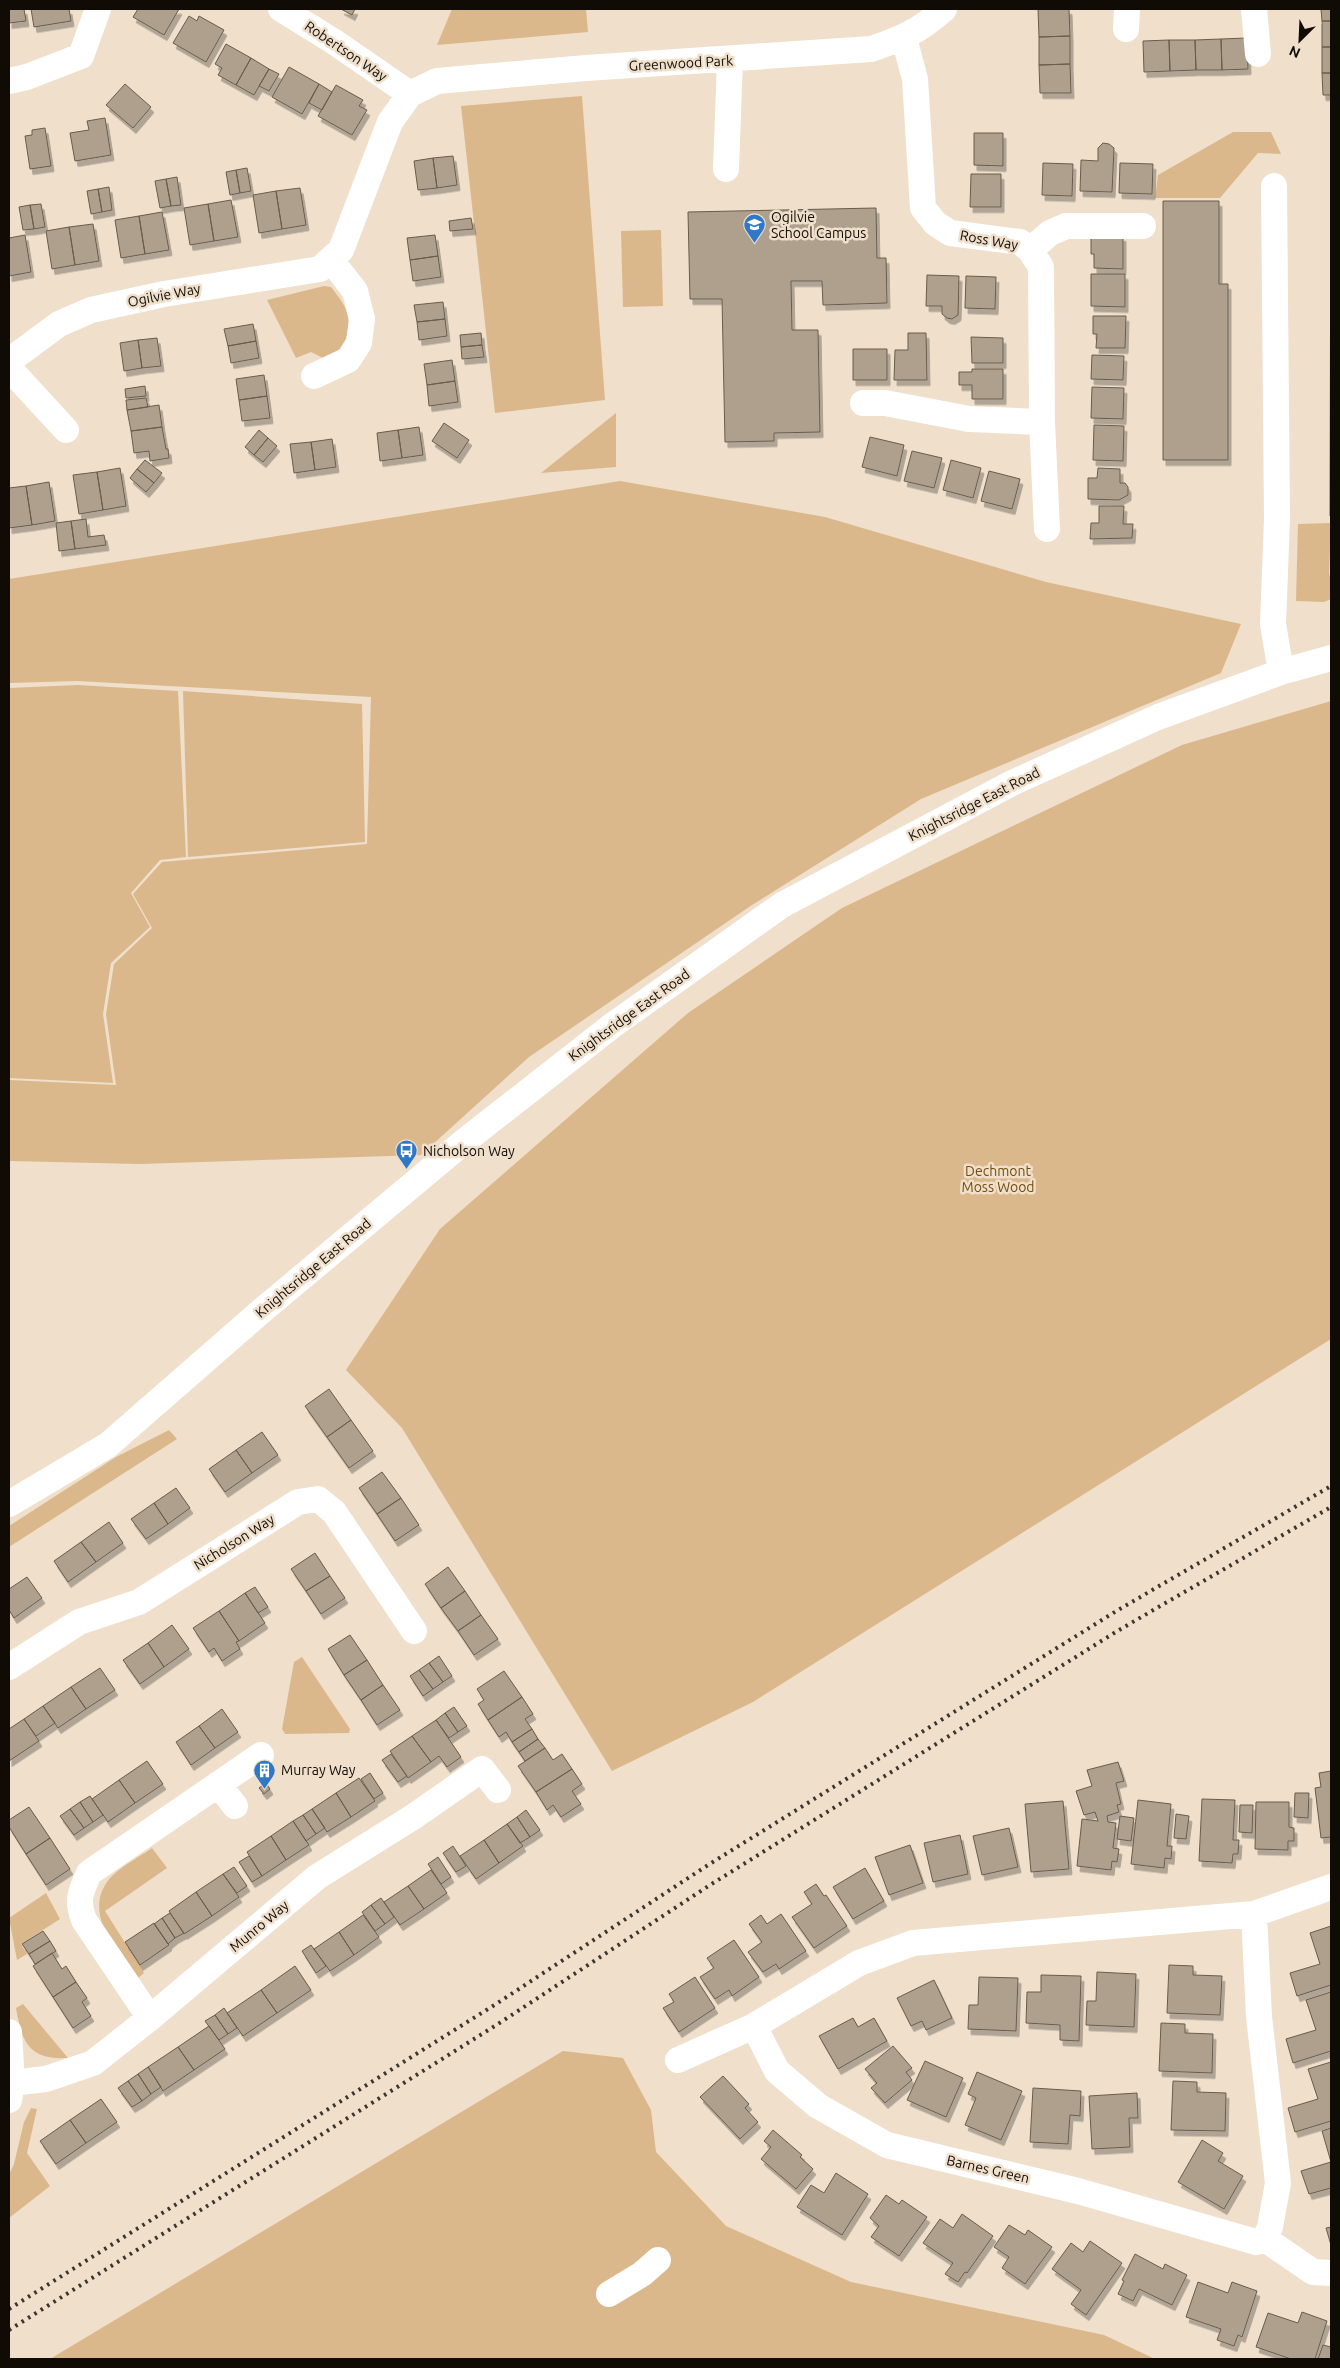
<svg xmlns="http://www.w3.org/2000/svg" width="1340" height="2368" viewBox="0 0 1340 2368" font-family="Ubuntu,sans-serif">
<defs>
<filter id="shadow"><feDropShadow dx="3" dy="5.5" stdDeviation="0" flood-color="#0004"/></filter>
</defs>
<rect width="100%" height="100%" fill="#efdfcb"/>
<!-- green -->
<path fill="#dbb88b" d="M452,9H586L588,32L437,45Z
M582,96L605,400L495,413L461,106Z
M1233,132H1271L1281,154L1258,153L1220,198H1155L1158,175Z
M661,230L663,306L623,307L621,231Z
M324,286L331,287C350,311 353,319 343,348L323,358L311,352L296,358L267,300Z
M616,413V467L541,473Z
M620,481L825,517L1046,582L1241,624L1221,673L921,799L749,907L529,1057L421,1155L140,1164L9,1161V1080L116,1085L106,1014L114,964L152,928L133,894L162,862L367,844L371,697L77,681L9,683V579Z
M1331,523L1329,573L1331,580V599L1324,602L1296,601L1298,524Z
M78,685L178,691L186,857L160,860L131,893L150,927L111,963L103,1014L113,1083L9,1078V688Z
M183,691L362,704L365,842L188,857Z
M1331,701V1339L753,1702L612,1771L402,1428L346,1370L440,1229L688,1013L842,908L1182,745Z
M169,1430L177,1439L9,1547V1526L116,1457Z
M302,1657L350,1729L349,1733L285,1734L282,1729L294,1662Z
M152,1848L167,1868L105,1911L144,1973L137,1979C117,1950 80,1912 111,1877C122,1866 139,1857 152,1848Z
M46,1893L60,1919L21,1944L27,1954L17,1960L9,1918Z
M23,2004L68,2058C29,2060 22,2043 16,2008Z
M563,2051L623,2058L651,2110L656,2152L726,2226L851,2282L1104,2335L1155,2359H50Z
M31,2108L37,2109L27,2153L50,2186L9,2218V2175L14,2164L24,2122Z"/>
<!-- building -->
<path fill="#afa08e" stroke="#695c4b" filter="url(#shadow)" d="M9,9H24L26,21L9,23Z
M31,9H69L71,21L34,27Z
M138,9H179L164,35L133,17Z
M341,9H355L352,15Z
M1038,9H1069L1070,36L1039,37Z
M1321,9H1331V21H1322Z
M189,16L197,21L199,16L224,30L206,62L173,43Z
M1322,21H1331V47H1322Z
M1070,36V64L1039,65V37Z
M1247,38L1248,69L1222,70L1221,39Z
M1221,39L1222,70H1196L1195,40Z
M1169,40L1170,71L1144,72L1143,41Z
M1169,40H1195L1196,70L1170,71Z
M226,44L251,58L236,85L218,75L222,68L215,64Z
M1322,47H1331V73H1322Z
M251,58L269,69L254,95L236,85Z
M1070,64L1071,93H1040L1039,65Z
M289,67L319,84L302,114L272,97Z
M269,69L279,74L269,91L259,86Z
M1322,73H1331V95H1323Z
M125,84L151,107L133,128L106,105Z
M319,84L332,92L322,110L309,103Z
M336,85L363,100L359,106L367,110L352,135L318,116Z
M105,118L111,155L75,161L70,133L89,130L87,121Z
M45,128L51,166L30,169L25,136L32,135V130Z
M974,133H1003V166L974,165Z
M1103,143L1109,144L1114,148L1112,192L1080,191L1081,160L1098,161V148Z
M1331,149V516H1330Z
M453,156L457,185L437,188L433,158Z
M433,158L437,188L418,190L414,161Z
M1043,163L1073,164L1072,196L1042,195Z
M1120,163L1153,164L1152,194L1119,193Z
M247,168L251,191L240,193L236,170Z
M236,170L240,193L230,195L226,172Z
M971,174H1001V207H970Z
M177,177L181,205L171,206L166,179Z
M166,179L171,206L160,208L155,181Z
M109,187L112,210L102,212L98,189Z
M300,188L306,225L282,229L276,191Z
M98,189L102,212L91,214L87,191Z
M276,191L282,229L259,233L253,195Z
M231,200L238,237L214,241L208,204Z
M1163,201H1219V284H1228V460H1163Z
M41,204L45,227L34,229L30,205Z
M208,204L214,241L190,245L184,208Z
M30,205L34,229L23,230L19,207Z
M876,208L877,258H886L887,303L823,305L822,281H791L792,330H818L820,432L774,433V441L725,442L722,299H690L688,212Z
M162,212L169,250L145,254L139,216Z
M139,216L145,254L121,258L115,220Z
M471,218L473,229L450,231L449,221Z
M93,224L99,261L75,265L69,227Z
M69,227L75,265L52,269L46,231Z
M25,235L31,272L9,276V238Z
M435,235L438,256L410,260L407,238Z
M1091,236H1123V269L1094,268V254H1091Z
M438,256L441,277L413,281L410,260Z
M1091,274H1125V307L1091,306Z
M927,275L959,276L958,315L952,319L947,318L942,314V306H926Z
M966,276L996,277L995,309L965,308Z
M443,302L445,319L417,322L414,305Z
M1093,316H1126L1125,348H1096L1097,334H1093Z
M445,319L447,336L419,340L417,322Z
M253,324L256,341L228,346L224,329Z
M481,333L482,345L461,347L460,335Z
M908,333H926L927,380H894L895,350H908Z
M971,337L1003,338V363H972Z
M157,338L161,366L142,368L138,340Z
M138,340L142,368L124,371L120,343Z
M256,341L259,358L231,363L228,346Z
M482,345L484,357L462,359L461,347Z
M853,349H887V380H853Z
M1092,355L1124,356L1123,380L1091,379Z
M452,360L455,381L427,385L424,364Z
M972,369H1003V399H972V385H959V372H972Z
M264,375L267,396L239,400L236,379Z
M455,381L458,402L429,406L427,385Z
M145,386L146,396L126,398L125,389Z
M1092,387L1124,388L1123,419L1091,418Z
M267,396L270,418L242,421L239,400Z
M146,398L148,407L127,410L126,400Z
M159,405L162,427L131,431L127,410Z
M444,423L469,440L457,458L432,441Z
M1094,425L1124,426L1123,461L1093,460Z
M162,427L166,449H168L169,458L150,461L149,451L134,453L131,431Z
M419,427L423,455L402,458L398,430Z
M259,430L268,438L254,455L245,447Z
M398,430L402,458L380,461L377,433Z
M870,437L904,445L897,476L862,467Z
M268,438L277,446L263,462L254,455Z
M332,439L336,467L315,470L311,442Z
M311,442L315,470L294,473L290,444Z
M912,451L942,458L934,488L904,481Z
M145,460L162,473L154,483L137,469Z
M951,460L981,468L973,498L943,490Z
M120,468L126,506L103,510L97,472Z
M1098,468L1120,469V483H1125L1128,487V495L1119,500L1088,499V478H1097Z
M137,469L154,483L146,492L130,478Z
M989,471L1020,479L1012,509L981,501Z
M97,472L103,510L79,514L73,475Z
M49,482L55,521L32,525L26,486Z
M26,486L32,525L9,528V488Z
M1099,506H1124L1123,524H1133L1132,538L1090,539L1091,523H1099Z
M86,519L88,537L104,535L106,545L75,549L71,521Z
M71,521L75,549L59,551L56,523Z
M329,1389L351,1420L327,1437L305,1406Z
M351,1420L373,1451L349,1468L327,1437Z
M262,1432L278,1455L252,1473L236,1450Z
M236,1450L252,1473L225,1492L209,1469Z
M382,1472L401,1498L377,1514L359,1488Z
M176,1488L190,1508L168,1524L154,1503Z
M401,1498L419,1525L395,1541L377,1514Z
M154,1503L168,1524L146,1539L131,1519Z
M109,1522L123,1543L96,1562L81,1542Z
M81,1542L96,1562L68,1582L54,1561Z
M315,1553L330,1576L306,1591L291,1569Z
M448,1567L465,1591L441,1608L425,1584Z
M330,1576L345,1598L321,1614L306,1591Z
M27,1577L42,1598L14,1618L9,1610V1589Z
M255,1587L268,1607L258,1613L245,1593Z
M465,1591L481,1615L458,1631L441,1608Z
M245,1593L265,1623L239,1641L219,1611Z
M219,1611L239,1641L236,1642L240,1649L222,1661L214,1648L209,1652L193,1628Z
M481,1615L498,1639L474,1655L458,1631Z
M172,1625L189,1649L164,1667L148,1643Z
M350,1635L367,1660L344,1675L328,1649Z
M148,1643L164,1667L140,1684L123,1660Z
M439,1656L452,1676L443,1682L429,1663Z
M367,1660L383,1685L361,1700L344,1675Z
M429,1663L443,1682L433,1689L419,1670Z
M100,1668L115,1690L86,1709L71,1687Z
M419,1670L433,1689L423,1696L410,1676Z
M504,1671L522,1697L488,1720L478,1704L484,1700L477,1689Z
M383,1685L400,1710L377,1725L361,1700Z
M71,1687L86,1709L58,1728L43,1706Z
M522,1697L533,1714L525,1719L532,1729L512,1742L506,1732L499,1737L488,1720Z
M43,1706L55,1723L36,1736L24,1719Z
M454,1707L467,1726L458,1732L445,1713Z
M222,1709L238,1732L215,1748L199,1726Z
M445,1713L458,1732L449,1738L436,1720Z
M24,1719L39,1741L9,1761V1729Z
M436,1720L461,1757L447,1767L439,1756L431,1762L412,1736Z
M199,1726L215,1748L191,1765L176,1742Z
M532,1729L538,1739L519,1752L512,1742Z
M412,1736L431,1762L408,1778L390,1751Z
M538,1739L545,1748L525,1761L519,1752Z
M545,1748L553,1760L562,1754L572,1769L536,1792L518,1766Z
M391,1754L407,1776L398,1782L382,1760Z
M147,1761L163,1784L135,1803L119,1780Z
M1118,1762L1124,1781L1116,1783L1121,1804L1117,1805L1119,1812L1107,1816L1108,1822L1116,1823L1113,1848L1119,1849L1117,1862L1112,1861L1111,1870L1077,1866L1082,1819L1098,1821L1095,1812L1084,1815L1076,1791L1092,1786L1087,1770Z
M572,1769L582,1784L572,1791L581,1804L561,1817L553,1805L547,1810L536,1792Z
M1331,1771V1837L1321,1838L1315,1788L1321,1787L1319,1773Z
M370,1773L383,1793L374,1799L361,1779Z
M359,1778L375,1801L351,1817L336,1793Z
M119,1780L135,1803L108,1822L92,1799Z
M266,1783L270,1789L264,1794L259,1788Z
M336,1793L351,1817L327,1832L312,1809Z
M1295,1793H1309L1308,1818L1294,1817Z
M90,1796L103,1815L93,1822L80,1802Z
M1202,1799L1235,1800L1233,1840H1239L1238,1854H1233L1232,1863L1199,1861Z
M1138,1800L1171,1804L1167,1846H1172L1171,1859L1165,1858L1164,1868L1131,1864Z
M1063,1801L1069,1869L1031,1872L1025,1804Z
M80,1802L93,1822L84,1828L70,1809Z
M1256,1802H1289V1827L1294,1828V1841H1288V1850L1255,1849Z
M1240,1805H1253L1252,1833L1239,1832Z
M29,1807L50,1838L26,1854L9,1827V1820Z
M70,1809L84,1828L74,1835L60,1816Z
M312,1809L325,1828L316,1834L303,1815Z
M526,1810L540,1830L530,1837L517,1817Z
M1176,1814L1189,1816L1186,1839L1174,1838Z
M303,1815L316,1834L306,1841L293,1821Z
M1120,1816L1134,1818L1131,1841L1117,1839Z
M517,1817L530,1837L520,1843L507,1824Z
M293,1821L309,1845L286,1860L271,1836Z
M507,1824L523,1846L499,1863L484,1840Z
M1009,1828L1018,1867L982,1875L973,1836Z
M960,1835L968,1874L933,1882L924,1843Z
M271,1836L286,1860L262,1876L247,1852Z
M50,1838L70,1869L46,1885L26,1854Z
M484,1840L499,1863L476,1879L460,1856Z
M910,1845L923,1883L889,1895L875,1857Z
M453,1846L466,1866L456,1872L443,1853Z
M249,1856L262,1876L252,1882L239,1862Z
M438,1857L451,1877L441,1884L428,1864Z
M234,1867L247,1886L237,1893L223,1874Z
M865,1868L884,1901L853,1919L833,1887Z
M431,1870L447,1893L424,1909L408,1886Z
M223,1874L239,1897L212,1916L196,1892Z
M816,1884L824,1896L826,1895L847,1926L814,1948L792,1917L812,1904L804,1892Z
M408,1886L424,1909L400,1925L384,1902Z
M196,1892L212,1916L184,1934L169,1911Z
M381,1898L394,1917L385,1924L371,1905Z
M371,1905L385,1924L375,1931L362,1912Z
M170,1913L184,1933L175,1938L162,1918Z
M781,1914L806,1951L779,1969L776,1964L763,1972L748,1952L762,1942L749,1924L761,1915L767,1924Z
M363,1915L379,1937L354,1955L339,1932Z
M162,1918L175,1938L168,1944L154,1924Z
M154,1923L169,1945L140,1965L125,1942Z
M1331,1926V1985L1297,1996L1290,1973L1320,1964L1310,1933Z
M43,1931L50,1941L29,1954L22,1944Z
M339,1932L354,1955L330,1971L314,1949Z
M734,1940L759,1977L732,1996L729,1990L715,1999L700,1977L714,1968L707,1958Z
M50,1941L56,1951L35,1964L29,1954Z
M311,1945L326,1966L316,1973L302,1951Z
M52,1953L62,1969L66,1966L76,1982L53,1997L33,1966Z
M1169,1965L1193,1966V1975L1222,1976L1220,2015L1167,2013Z
M295,1966L311,1990L277,2013L261,1990Z
M1097,1972L1136,1974L1134,2027L1086,2025L1087,2001H1096Z
M1041,1975L1081,1976L1079,2041L1060,2040V2025L1026,2023L1027,1992H1041Z
M695,1977L715,2008L679,2032L663,2008L674,2002L669,1994Z
M979,1977L1018,1978L1016,2031L968,2029L969,2005H978Z
M934,1980L952,2018L926,2030L922,2021L911,2026L897,1998Z
M76,1982L87,1998L82,2002L91,2016L73,2028L53,1997Z
M261,1990L277,2013L243,2036L227,2013Z
M1331,1992V2051L1293,2063L1286,2039L1316,2030L1306,2000Z
M224,2008L237,2028L228,2034L215,2015Z
M215,2015L228,2034L219,2040L205,2021Z
M853,2018L858,2027L874,2018L887,2041L838,2069L819,2036Z
M1161,2023L1185,2024V2033L1213,2034L1212,2073L1159,2071Z
M209,2026L225,2049L194,2070L178,2047Z
M893,2046L912,2068L906,2072L912,2080L885,2103L871,2088L877,2083L865,2069Z
M178,2047L194,2070L163,2091L148,2067Z
M925,2061L963,2078L946,2117L907,2100Z
M1331,2062V2121L1295,2132L1288,2108L1318,2099L1308,2069Z
M148,2067L161,2087L151,2094L138,2074Z
M977,2072L1022,2091L1001,2140L965,2125L976,2098L968,2094Z
M138,2074L151,2094L142,2101L128,2081Z
M723,2076L749,2104L745,2108L758,2122L740,2139L700,2097Z
M128,2081L142,2101L132,2107L118,2088Z
M1173,2081L1197,2082V2092L1226,2093L1225,2131L1171,2130Z
M1033,2088L1081,2091L1080,2116L1070,2115L1068,2144L1030,2142Z
M1137,2093L1138,2118H1129L1130,2147L1092,2149L1089,2096Z
M101,2099L117,2122L86,2143L70,2120Z
M70,2120L86,2143L56,2164L40,2141Z
M1331,2128V2162L1322,2131Z
M773,2130L802,2155L800,2157L813,2169L796,2189L761,2159L771,2147L764,2141Z
M1202,2140L1223,2153L1218,2161L1243,2176L1224,2209L1178,2182Z
M1331,2162V2188L1309,2194L1301,2171Z
M836,2173L868,2194L842,2235L797,2207L811,2185L824,2193Z
M886,2195L899,2204L902,2200L927,2217L899,2256L871,2237L879,2226L870,2218Z
M962,2214L993,2236L967,2273L965,2272L958,2282L945,2274L953,2263L923,2243L940,2219L953,2228Z
M1009,2225L1025,2235L1028,2230L1052,2247L1025,2284L1002,2268L1009,2257L994,2247Z
M1331,2227V2245L1326,2228Z
M1090,2241L1122,2263L1086,2315L1071,2304L1081,2290L1052,2269L1071,2243L1083,2252Z
M1135,2254L1163,2269L1165,2264L1187,2275L1172,2305L1139,2289L1133,2301L1118,2294L1124,2281L1122,2280Z
M1198,2282L1228,2293L1232,2282L1257,2291L1242,2337L1238,2335L1234,2346L1217,2340L1221,2329L1186,2317Z
M1302,2312L1327,2321L1315,2359H1291L1256,2347L1268,2313L1298,2323Z
M1323,2345L1331,2347V2359H1318Z"/>
<g fill="none" stroke-linecap="round" stroke-linejoin="round">
<!-- minor -->
<path stroke="#fff" stroke-width="26" d="M281,9L333,41L410,94
M1254,9L1258,54
M1126,29L1127,9
M904,38L915,79L923,208L935,223L950,233L1020,242L1030,250L1041,267L1042,422L1047,529
M9,81L27,77L81,56L98,9
M726,169L730,60
M1274,186L1277,519L1273,624L1281,672
M1030,250L1050,233L1066,226H1143
M9,361L59,324L91,310L164,294L320,269L341,250L390,122L410,94L437,81L586,68L871,49C901,39 920,31 944,9
M9,368L66,430
M314,376L348,360L359,343L362,319L355,291L331,260
M863,403H885L969,419L1042,422
M9,1504L108,1445L265,1308L466,1140L613,1025L782,905L1012,783L1158,717L1281,672L1331,658
M9,1667L79,1622L139,1602L298,1502L318,1499L334,1512L414,1631
M218,1784L235,1806
M1254,1914L1259,2017L1278,2183L1270,2227L1265,2239
M150,2018L84,1920C76,1899 81,1892 89,1873L261,1755
M754,2026L777,2071L818,2106L887,2145L1078,2191L1256,2242L1265,2239L1313,2272L1331,2273
M9,2032L12,2083L9,2100
M678,2060L754,2026L859,1963L913,1943L1254,1914L1331,1887
M12,2083L46,2079L93,2063L150,2018L317,1877L413,1817L482,1769L498,1790
M609,2294L642,2274L658,2260"/>
<!-- rail -->
<path stroke="#3c352c" stroke-width="4" stroke-dasharray="2.5 5" stroke-linecap="butt" d="M9,2309L496,2004L708,1865L1118,1610L1331,1486
M9,2330L498,2024L710,1885L1119,1630L1331,1507"/>
</g>
<!-- icons -->
<defs>
<symbol id="school-pin" viewBox="-11 -11 22 30"><path d="M0 17L-7.5 6A9.5 9.5 0 1 1 7.5 6Z" fill="#2f78c9" stroke="#efdfcb"/><path d="M0-5L7-2L0 1L-7-2ZM-4 1L0 2.5L4 1V4Q0 6-4 4Z" fill="#fff"/></symbol>
<symbol id="bus-pin" viewBox="-11 -11 22 30"><path d="M0 17L-7.5 6A9.5 9.5 0 1 1 7.5 6Z" fill="#2f78c9" stroke="#efdfcb"/><path d="M-5-6H5V4H4V6H2V4H-2V6H-4V4H-5ZM-3.5-4V0h7V-4ZM-3.5 1.2v1.5H-2V1.2ZM2 1.2v1.5H3.5V1.2Z" fill="#fff"/></symbol>
<symbol id="building-pin" viewBox="-11 -11 22 30"><path d="M0 17L-7.5 6A9.5 9.5 0 1 1 7.5 6Z" fill="#2f78c9" stroke="#efdfcb"/><path d="M-4-6H4V6H1V3H-1V6H-4ZM-2.5-4.3h1.7v1.8h-1.7ZM.8-4.3h1.7v1.8H.8ZM-2.5-1h1.7V.8h-1.7ZM.8-1h1.7V.8H.8Z" fill="#fff"/></symbol>
</defs>
<g fill-rule="evenodd">
<use href="#school-pin" x="742" y="212" width="25" height="34"/>
<use href="#bus-pin" x="394" y="1138" width="25" height="34"/>
<use href="#building-pin" x="252" y="1758" width="25" height="34"/>
</g>
<g text-anchor="middle" stroke-width="5" stroke-linejoin="round" paint-order="stroke">
<!-- street labels -->
<g font-size="14" fill="#100b05" stroke="#efdfcb">
<text transform="translate(346 51) rotate(34)" y="5">Robertson Way</text>
<text transform="translate(681 63) rotate(-3)" y="5">Greenwood Park</text>
<text transform="translate(989 240) rotate(10)" y="5">Ross Way</text>
<text transform="translate(164 295) rotate(-11)" y="5">Ogilvie Way</text>
<text transform="translate(974 804) rotate(-27)" y="5">Knightsridge East Road</text>
<text transform="translate(629 1015) rotate(-36)" y="5">Knightsridge East Road</text>
<text transform="translate(313 1268) rotate(-40)" y="5">Knightsridge East Road</text>
<text transform="translate(234 1542) rotate(-32)" y="5">Nicholson Way</text>
<text transform="translate(259 1926) rotate(-40)" y="5">Munro Way</text>
<text transform="translate(988 2169) rotate(13)" y="5">Barnes Green</text>
</g>
<!-- poi labels -->
<g font-size="14" fill="#100b05" stroke="#efdfcb" text-anchor="start">
<text x="771" y="222">Ogilvie<tspan x="771" dy="16">School Campus</tspan></text>
<text x="423" y="1156">Nicholson Way</text>
<text x="281" y="1775">Murray Way</text>
</g>
<!-- park labels -->
<g font-size="14" fill="#744d0b" stroke="#efdfcb">
<text x="998" y="1176">Dechmont<tspan x="998" dy="16">Moss Wood</tspan></text>
</g>
</g>
<!-- border -->
<rect width="1340" height="2368" fill="none" stroke="#100b05" stroke-width="20"/>
<!-- north arrow -->
<g transform="translate(1300 40) rotate(204)" stroke="#efdfcb" stroke-width="4" paint-order="stroke">
<path d="M0-4L9 19L0 12L-9 19Z" fill="#100b05"/>
<text y="-8" font-size="14" font-weight="bold" text-anchor="middle" fill="#100b05">N</text>
</g>
</svg>
